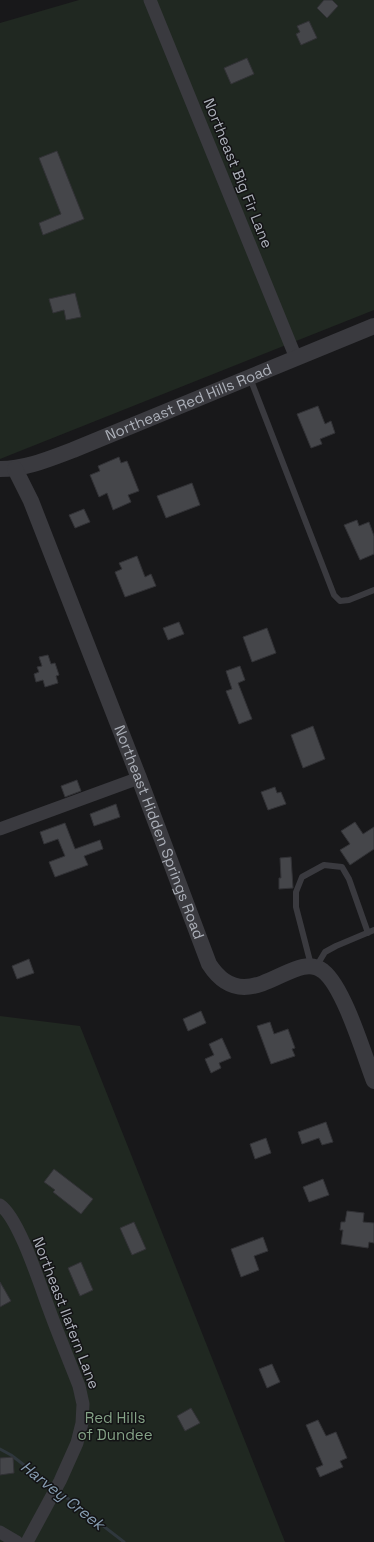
<svg xmlns="http://www.w3.org/2000/svg" width="374" height="1542" viewBox="0 0 374 1542" font-family="'Space Grotesk',sans-serif">
<rect width="100%" height="100%" fill="#18181a"/>
<!-- green -->
<path fill="#202821" d="M79,0H374V310L0,459V23Z
M0,1016L80,1026L285,1542H0Z"/>
<g fill="none" stroke-linecap="round" stroke-linejoin="round">
<!-- stream -->
<path stroke="#2f373d" stroke-width="3" d="M0,1449L11,1455L54,1488
M58,1491L124,1542"/>
</g>
<!-- building -->
<path fill="#45464a" stroke="#323236" d="M324,0H332L338,6L327,18L317,8Z
M309,21L317,38L301,45L296,34L300,32L297,26Z
M247,58L254,74L231,84L224,68Z
M57,151L84,219L43,235L39,223L61,214L39,158Z
M75,293L81,317L66,320L64,310L53,313L49,299Z
M318,406L325,424L331,421L335,433L320,439L322,444L311,448L297,414Z
M119,457L121,463L127,461L139,491L128,495L131,502L113,510L107,493L99,497L90,475L100,471L98,466Z
M192,483L200,505L166,518L157,496Z
M84,509L90,522L75,528L69,515Z
M357,520L359,526L369,522L374,536V554L360,560L344,525Z
M137,556L145,577L151,574L156,586L125,597L115,572L122,569L119,563Z
M179,622L184,634L168,640L163,628Z
M267,628L276,653L252,662L243,637Z
M48,655L51,664L55,663L59,675L56,676L58,683L45,687L43,680L36,682L34,674L39,672L37,667L42,666L39,657Z
M240,666L245,680L238,683L252,719L239,724L226,691L232,689L226,671Z
M313,726L325,759L303,768L291,735Z
M77,780L81,791L65,797L61,786Z
M275,787L277,793L281,792L286,804L268,810L261,792Z
M116,804L120,817L94,826L90,814Z
M355,822L363,834L374,827V849L350,865L340,850L350,844L341,831Z
M65,823L75,849L100,840L103,849L84,856L88,865L55,877L49,862L65,856L58,839L44,844L40,832Z
M291,857L293,888L279,889V878H281L280,858Z
M29,959L34,973L17,979L12,966Z
M201,1011L206,1023L188,1031L183,1019Z
M270,1022L274,1034L288,1029L295,1048L292,1049L295,1056L271,1064L257,1026Z
M222,1038L231,1058L219,1063L221,1068L211,1073L205,1059L214,1055L209,1044Z
M326,1122L333,1142L322,1145L319,1138L302,1144L298,1132Z
M266,1138L271,1153L255,1159L250,1144Z
M54,1169L93,1199L81,1214L53,1192L55,1190L44,1182Z
M323,1179L329,1195L309,1202L303,1187Z
M347,1211L364,1213L363,1222L374,1223V1243L369,1242L368,1248L341,1244L343,1230H340L341,1222H345Z
M134,1222L146,1249L132,1255L120,1228Z
M263,1237L268,1251L254,1256L259,1270L241,1277L231,1249Z
M81,1262L93,1290L80,1296L68,1268Z
M0,1282L11,1301L0,1307Z
M272,1364L280,1382L267,1388L259,1369Z
M191,1408L200,1423L185,1431L177,1416Z
M318,1420L326,1436L336,1432L347,1458L340,1461L343,1467L320,1477L316,1468L323,1465L306,1425Z
M13,1457L14,1473L0,1475V1458Z"/>
<g fill="none" stroke-linecap="round" stroke-linejoin="round">
<!-- service -->
<path stroke="#3a3a3f" stroke-width="6" d="M250,378L334,595L340,601L349,600L374,590
M311,965L296,907V892L302,877L324,865L342,867L349,879L368,933
M316,967L325,952L336,946L374,930"/>
<!-- minor -->
<path stroke="#3a3a3f" stroke-width="13" d="M150,0L296,358
M0,829L139,778
M0,1205C19,1218 40,1285 49,1309C58,1334 69,1360 79,1386L83,1404L82,1423L77,1443L60,1481L27,1542
M0,1532L17,1542"/>
<!-- tertiary -->
<g stroke="#3a3a3f" stroke-width="16">
<path id="s1" d="M0,469C26,469 49,459 73,450L374,326"/>
<path id="s2" d="M15,469L31,501L139,778L209,964C247,1023 294,947 323,971C344,987 364,1055 374,1081"/>
</g>
</g>
<g text-anchor="middle" stroke-width="3" stroke-linejoin="round" paint-order="stroke">
<!-- street labels -->
<g font-size="15" fill="#acb0b9" stroke="#131315">
<text transform="translate(238 173) rotate(68)" y="5">Northeast Big Fir Lane</text>
<text dy="5" stroke="none"><textPath href="#s1" startOffset="201">Northeast Red Hills Road</textPath></text>
<text dy="5" stroke="none"><textPath href="#s2" startOffset="391">Northeast Hidden Springs Road</textPath></text>
<text transform="translate(66 1313) rotate(69)" y="5">Northeast Ilafern Lane</text>
</g>
<!-- park labels -->
<g font-size="15" fill="#84a286" stroke="#131315">
<text x="115" y="1423">Red Hills<tspan x="115" dy="17">of Dundee</tspan></text>
</g>
<!-- water labels -->
<g font-size="16" font-style="italic" fill="#869cb0" stroke="#131315">
<text transform="translate(63 1495) rotate(38)" y="6">Harvey Creek</text>
</g>
</g>
</svg>
